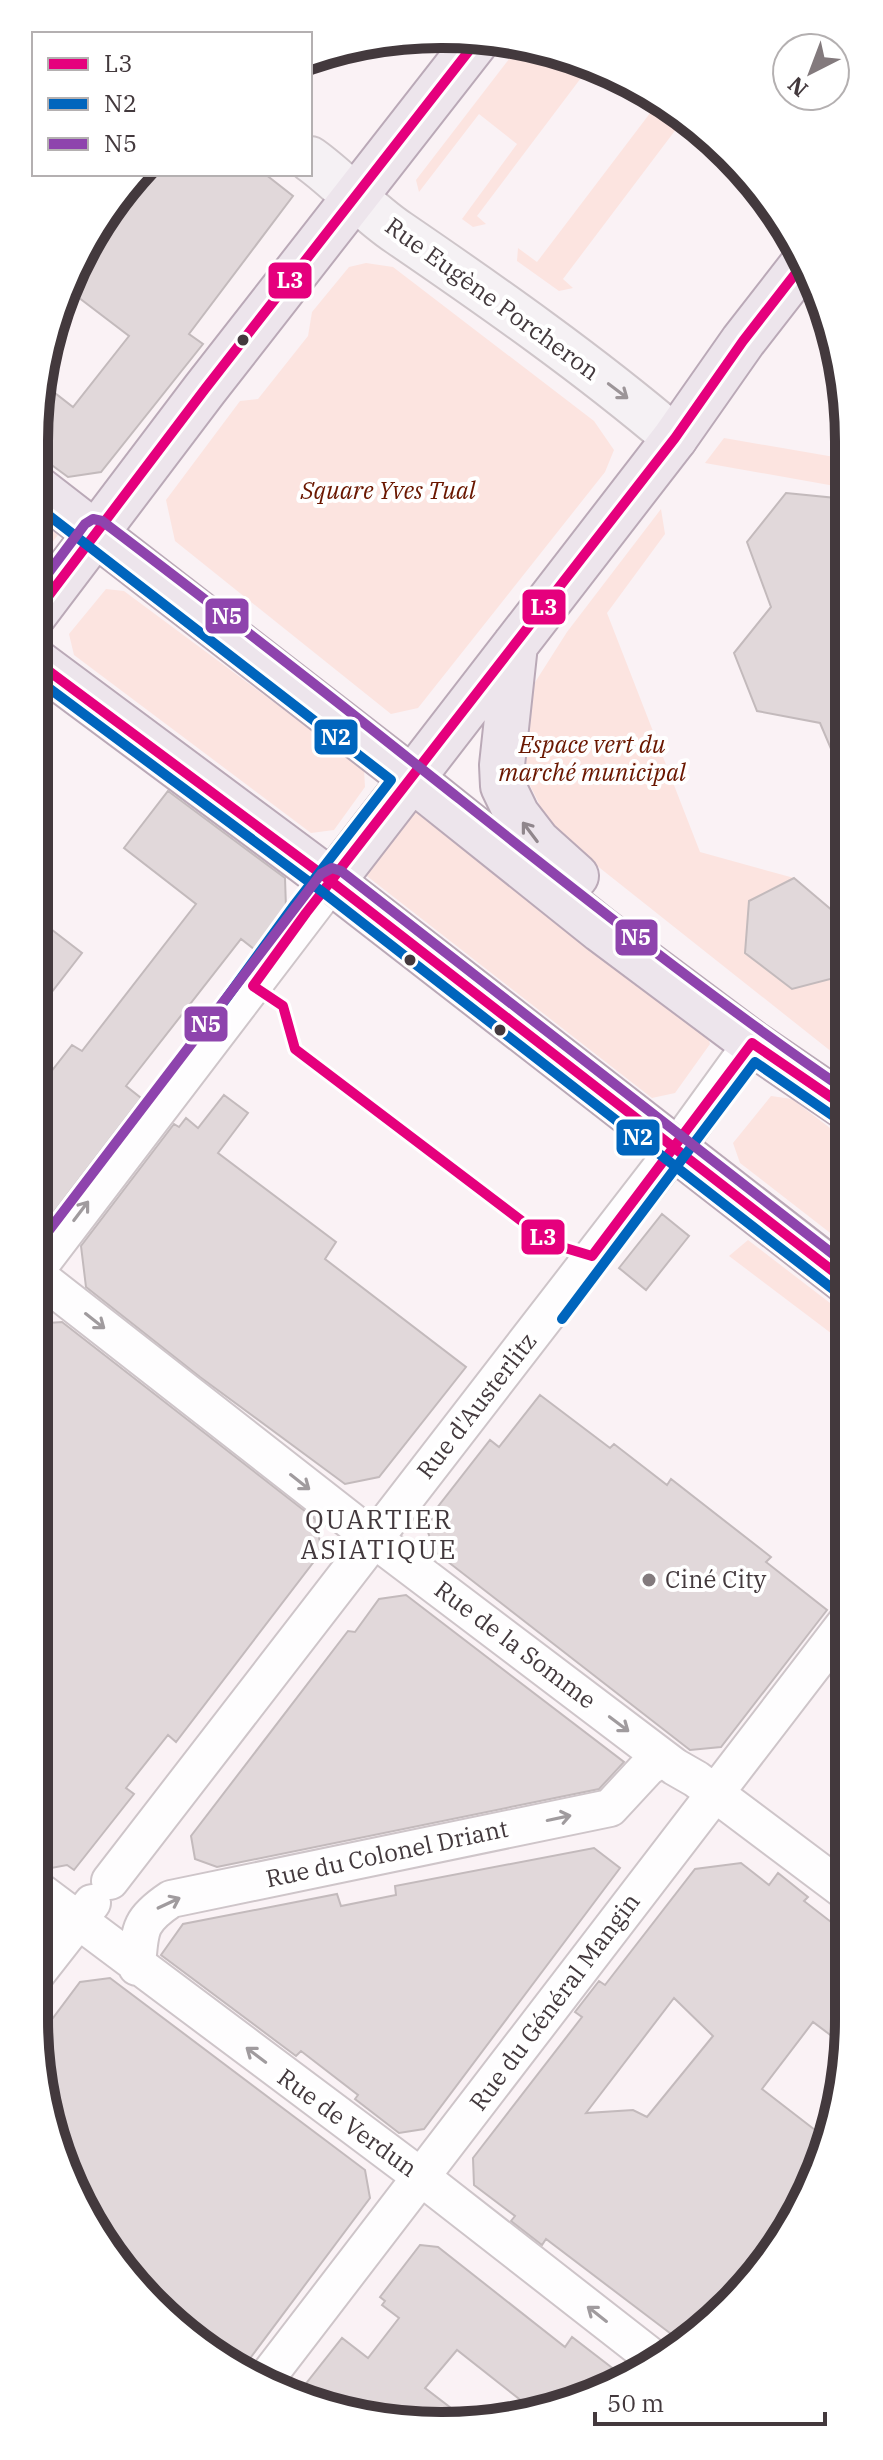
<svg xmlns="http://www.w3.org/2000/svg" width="883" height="2460" viewBox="0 0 883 2460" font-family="'IBM Plex Serif',serif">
<rect width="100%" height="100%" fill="#faf2f5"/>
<!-- green -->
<path fill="#fce4e0" d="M519,46L547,48L590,66L477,216L486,224L473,227L462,219L517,144L479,114L419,192L416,180Z
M660,100L683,120L563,279L573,288L559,291L517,261L518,248L537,262Z
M366,263L393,267L594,421L614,450L605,472L418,708L391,714L175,541L166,500L240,401L258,399L308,336L312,312L349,267Z
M724,438L846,459V488L705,463Z
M661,509L665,534L607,613L700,852L794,878L847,922V1064L552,830L523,771L525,698L567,632Z
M34,516L58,535L34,565Z
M106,589L124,591L364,769L365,787L334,830L311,833L74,655L69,634Z
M408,810L423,814L704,1027L710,1044L675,1093L652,1098L363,873Z
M771,1096L792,1099L847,1141V1246L740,1163L733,1143Z
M748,1240L847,1316L848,1346L729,1256Z"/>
<!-- building -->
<path fill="#e1d8da" stroke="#c3babc" stroke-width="2" fill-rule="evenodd" d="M140,174H265L293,196L189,334L203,344L101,472L68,477L34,452L42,383L73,407L129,336L70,291L118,194Z
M786,493L846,499V784L820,723L757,711L734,653L771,607L747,542Z
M168,791L285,878L286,908L254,949L241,939L126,1086L141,1098L34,1238V1060L50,1073L72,1045L82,1051L196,904L124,848Z
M794,878L847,923L838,977L792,989L745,953L749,901Z
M34,916L82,953L34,1015Z
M224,1095L248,1113L218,1153L336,1242L325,1259L466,1367L379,1477L345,1484L200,1377L86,1287L81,1246L174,1124L179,1127L186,1118L198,1128Z
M662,1214L689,1236L646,1290L619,1268Z
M62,1322L315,1519L322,1551L176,1742L168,1735L126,1788L134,1794L74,1870L67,1865L46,1869L34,1859V1324Z
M540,1395L610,1448L614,1444L667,1485L671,1479L771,1557L766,1562L827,1610L721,1747L690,1750L434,1551L428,1532L433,1513L490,1440L499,1447Z
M406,1595L624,1762L599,1789L217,1867L195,1859L191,1836L348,1631L355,1632L379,1599Z
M594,1848L620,1868L424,2129L399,2133L355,2099L358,2095L301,2051L296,2056L161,1955L183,1924L337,1894L341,1906L396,1895L395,1886Z
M741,1863L769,1885L778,1873L808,1897L804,1901L849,1936V2018L845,2046L813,2022L762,2089L828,2140L788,2227L759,2267L683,2343L546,2239L542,2245L511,2221L515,2216L474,2185L473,2158L582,2017L575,2012L599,1981L605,1985L695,1869ZM674,1998L713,2036L647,2117L633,2110L586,2113Z
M110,1978L365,2170L370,2198L242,2369L135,2288L65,2174L38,2038L80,1982Z
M420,2245L438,2247L565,2347L572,2337L624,2377L547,2412L513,2414L523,2402L457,2350L425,2388L464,2418L389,2423L297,2395L342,2338L368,2358L399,2318L382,2305L385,2301L380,2297Z"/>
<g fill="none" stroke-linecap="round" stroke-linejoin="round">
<defs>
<path id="street" d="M34,1273L374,1539L675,1767L696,1779L849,1894
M34,1273L332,882
M110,1881L676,1148L752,1043
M34,1887L421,2177L658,2362
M137,1967C140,1930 138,1921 171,1899L610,1808L648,1767L663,1758
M34,1977L92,1903
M262,2384L848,1620"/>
<path id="secondary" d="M310,159C341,181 367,212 399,233C494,298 588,364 675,438"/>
<path id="primary" d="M34,486L411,778L601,930L752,1043L847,1108
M34,615L205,389L475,43
M515,645L502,765L503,786L517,815L537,841L576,876
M34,660L332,882L847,1282
M332,882L675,438L743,341L806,260"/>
</defs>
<!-- street casing -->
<use href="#street" stroke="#cec5c9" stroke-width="40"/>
<!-- secondary casing -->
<use href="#secondary" stroke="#cec5c9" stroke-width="48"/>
<!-- primary casing -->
<use href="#primary" stroke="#baa9b7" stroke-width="48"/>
<!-- street -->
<use href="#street" stroke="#fefdfe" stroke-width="36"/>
<!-- secondary -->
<use href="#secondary" stroke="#f5f1f4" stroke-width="44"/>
<!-- primary -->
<use href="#primary" stroke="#ede5ec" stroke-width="44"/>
<defs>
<path id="bus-1" d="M806,260L743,341L675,438L306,913L253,986L283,1006L295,1049L552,1244L592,1256L752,1043L847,1108
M34,615L205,389L475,43
M34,660L332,882L847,1282"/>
<path id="bus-2" d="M34,504L391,780L295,904L204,1029
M34,677L324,893L838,1293
M562,1319L755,1062L839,1120"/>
<path id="bus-3" d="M34,592L85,524L93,519L102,521C210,603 317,685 423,770C562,880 700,991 847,1091
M34,1250L321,874L332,868L341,871L847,1265"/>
</defs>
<!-- bus-1 casing -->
<use href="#bus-1" stroke="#fff" stroke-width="16"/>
<!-- bus-2 casing -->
<use href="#bus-2" stroke="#fff" stroke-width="16"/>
<!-- bus-3 casing -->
<use href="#bus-3" stroke="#fff" stroke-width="16"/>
<!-- bus-1 -->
<use href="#bus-1" stroke="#e5007d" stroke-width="10"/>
<!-- bus-2 -->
<use href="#bus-2" stroke="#0065bd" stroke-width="10"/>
<!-- bus-3 -->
<use href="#bus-3" stroke="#8e44ad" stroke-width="10"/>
</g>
<!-- one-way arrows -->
<defs><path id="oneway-shaft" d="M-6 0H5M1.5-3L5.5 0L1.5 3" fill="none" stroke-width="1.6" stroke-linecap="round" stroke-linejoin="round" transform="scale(2)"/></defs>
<use stroke="#9c9598" href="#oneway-shaft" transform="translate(618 391) rotate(37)"/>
<use stroke="#90868c" href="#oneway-shaft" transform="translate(530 832) rotate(-127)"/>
<g stroke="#a09b9e">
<use href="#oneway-shaft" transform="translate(81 1211) rotate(-53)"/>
<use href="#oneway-shaft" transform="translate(95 1321) rotate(38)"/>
<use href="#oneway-shaft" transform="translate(300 1482) rotate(38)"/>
<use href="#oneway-shaft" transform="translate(619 1724) rotate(37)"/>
<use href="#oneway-shaft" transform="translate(559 1818) rotate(-12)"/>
<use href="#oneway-shaft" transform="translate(169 1903) rotate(-25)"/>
<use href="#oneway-shaft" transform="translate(256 2055) rotate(-143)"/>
<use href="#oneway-shaft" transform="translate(597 2314) rotate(-142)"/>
</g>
<!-- markers -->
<g fill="#43393d" stroke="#fff" stroke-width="3">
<circle cx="243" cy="340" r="7"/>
<circle cx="410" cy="960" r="7"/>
<circle cx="500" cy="1030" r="7"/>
</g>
<circle fill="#837a7d" stroke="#fff" stroke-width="3" cx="649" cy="1580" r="8"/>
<g text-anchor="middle" stroke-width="8" stroke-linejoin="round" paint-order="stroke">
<!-- street labels -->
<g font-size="24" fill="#43393d" stroke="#fff">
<text transform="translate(492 299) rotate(36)" y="8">Rue Eugène Porcheron</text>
<text transform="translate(477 1406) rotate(-52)" y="8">Rue d'Austerlitz</text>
<text transform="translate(515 1645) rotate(37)" y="8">Rue de la Somme</text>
<text transform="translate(387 1854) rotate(-12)" y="8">Rue du Colonel Driant</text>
<text transform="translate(555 2002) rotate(-53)" y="8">Rue du Général Mangin</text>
<text transform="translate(347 2123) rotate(36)" y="8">Rue de Verdun</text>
</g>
<!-- park labels -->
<g font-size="24" font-style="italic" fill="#6a1700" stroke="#fff">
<text x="388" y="499">Square Yves Tual</text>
<text x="592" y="753">Espace vert du<tspan x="592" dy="28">marché municipal</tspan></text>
</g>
<!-- poi labels -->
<g font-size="24" fill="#43393d" stroke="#fff" text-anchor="start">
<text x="665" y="1588">Ciné City</text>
</g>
<!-- neighbourhood labels -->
<g font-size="26" letter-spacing="2" fill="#43393d" stroke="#fff">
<text x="379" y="1529">QUARTIER<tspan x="379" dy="30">ASIATIQUE</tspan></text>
</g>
</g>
<!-- crop -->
<path d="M0 0H883V2460H0ZM441 48H442A393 393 0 0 1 835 441V2019A393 393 0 0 1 442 2412H441A393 393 0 0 1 48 2019V441A393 393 0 0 1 441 48Z" fill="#fff" fill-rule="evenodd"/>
<path fill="none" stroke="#43393d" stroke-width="10" d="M441 48H442A393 393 0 0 1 835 441V2019A393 393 0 0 1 442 2412H441A393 393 0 0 1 48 2019V441A393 393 0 0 1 441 48Z"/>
<g stroke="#fff" stroke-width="3">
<rect x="267" y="261" width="46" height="39" rx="8" fill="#e5007d"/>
<rect x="521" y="588" width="46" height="38" rx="8" fill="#e5007d"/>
<rect x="204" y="597" width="46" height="38" rx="8" fill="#8e44ad"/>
<rect x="313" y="718" width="46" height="38" rx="8" fill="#0065bd"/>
<rect x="614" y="918" width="45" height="39" rx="8" fill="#8e44ad"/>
<rect x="183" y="1005" width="46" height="38" rx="8" fill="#8e44ad"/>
<rect x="615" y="1118" width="46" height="39" rx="8" fill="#0065bd"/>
<rect x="520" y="1218" width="46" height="38" rx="8" fill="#e5007d"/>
</g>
<g font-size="22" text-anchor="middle" font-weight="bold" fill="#fff">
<text x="290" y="288">L3</text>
<text x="544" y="615">L3</text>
<text x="227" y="624">N5</text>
<text x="336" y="745">N2</text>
<text x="636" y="945">N5</text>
<text x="206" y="1032">N5</text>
<text x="638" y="1145">N2</text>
<text x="543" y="1245">L3</text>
</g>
<!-- legend -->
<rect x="32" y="32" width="280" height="144" fill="#ffffff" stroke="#b4b0b1" stroke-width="2"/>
<rect x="48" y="58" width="40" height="12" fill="#e5007d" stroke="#b4b0b1" stroke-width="2"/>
<text x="104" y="72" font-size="24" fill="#43393d">L3</text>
<rect x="48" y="98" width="40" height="12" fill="#0065bd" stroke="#b4b0b1" stroke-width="2"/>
<text x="104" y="112" font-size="24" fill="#43393d">N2</text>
<rect x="48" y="138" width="40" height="12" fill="#8e44ad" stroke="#b4b0b1" stroke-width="2"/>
<text x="104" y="152" font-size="24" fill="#43393d">N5</text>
<!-- north arrow -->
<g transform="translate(811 72) rotate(222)"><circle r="38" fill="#ffffff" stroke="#b4b0b1" stroke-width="2"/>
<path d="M0-6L14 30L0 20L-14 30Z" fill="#837a7d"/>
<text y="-12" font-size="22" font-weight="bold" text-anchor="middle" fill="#43393d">N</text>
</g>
<!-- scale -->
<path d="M595 2412v12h230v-12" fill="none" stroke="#43393d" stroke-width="4"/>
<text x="607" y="2412" font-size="24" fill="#43393d" stroke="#ffffff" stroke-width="6" paint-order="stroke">50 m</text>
</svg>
